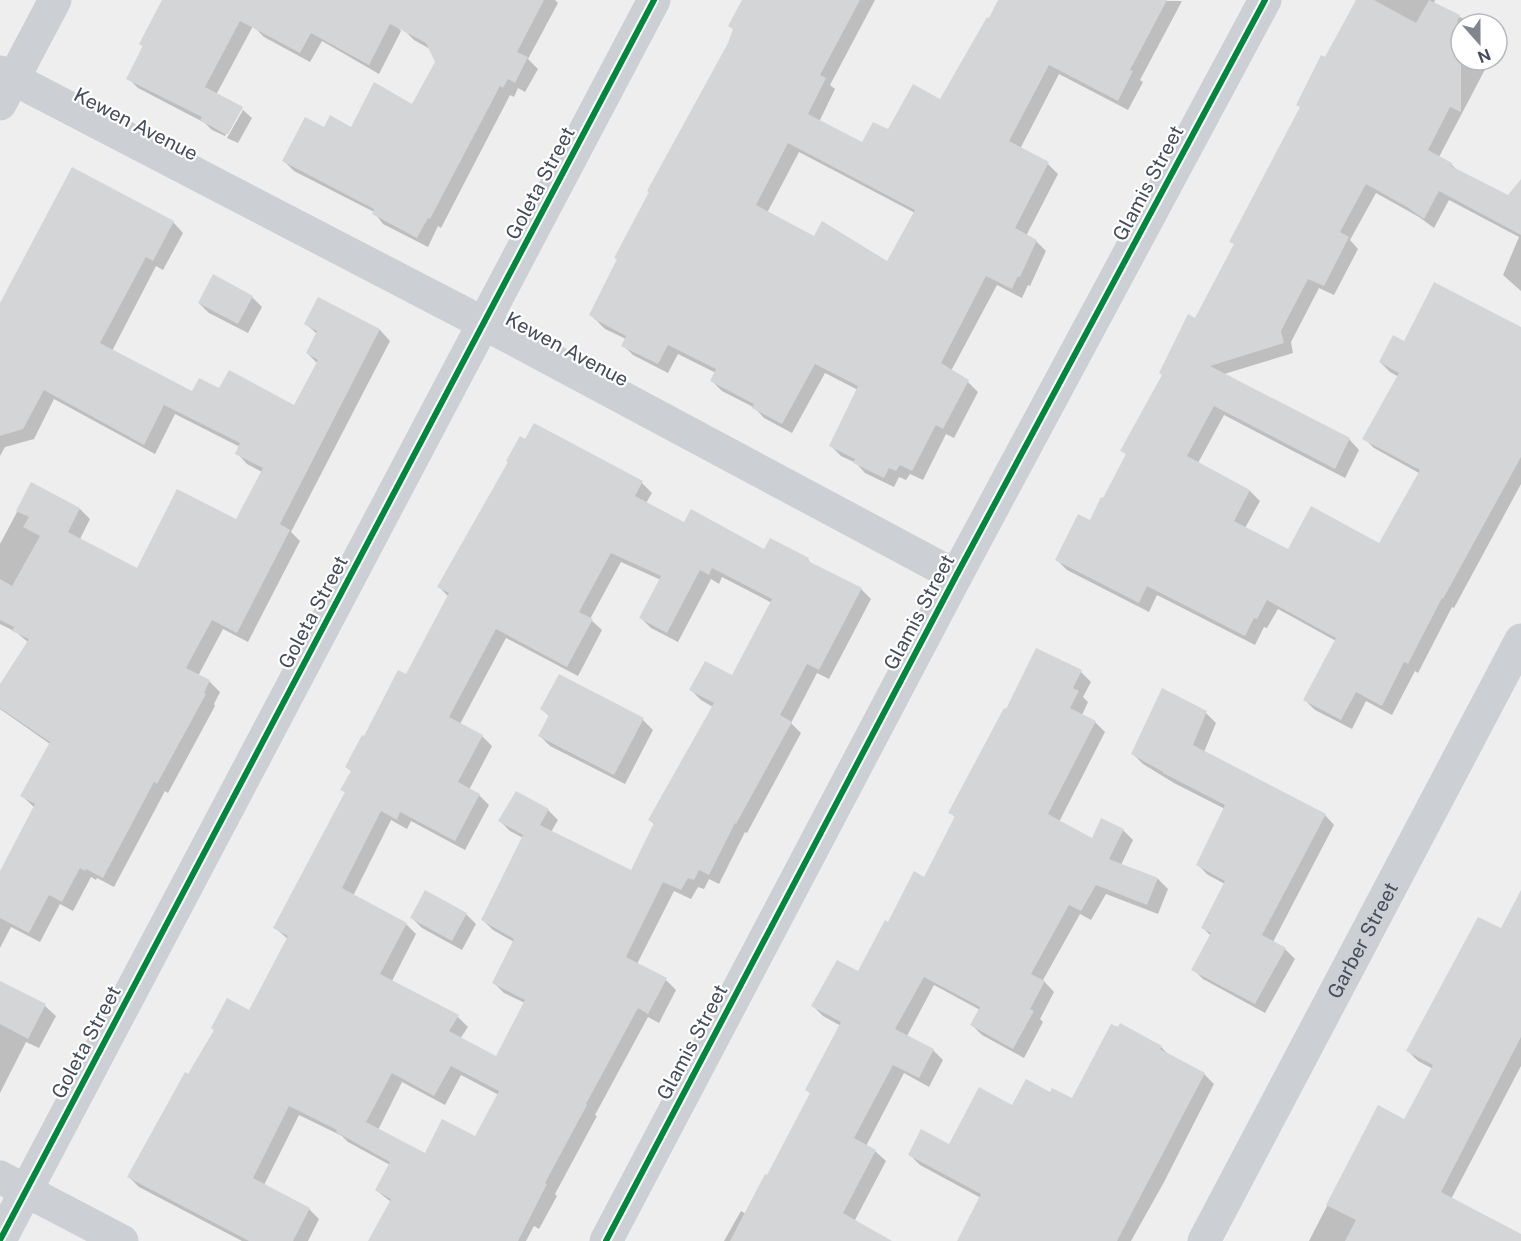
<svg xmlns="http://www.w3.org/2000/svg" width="1521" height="1241" viewBox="0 0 1521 1241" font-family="'Public Sans',sans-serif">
<rect width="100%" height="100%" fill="#efeeee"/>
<!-- shadow -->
<path fill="#0003" fill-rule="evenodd" d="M164,0H372L401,31L379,74L322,41L310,62L264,37L253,26L216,95L243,110H240L225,136L212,130L205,123L138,88L128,78Z
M420,0H555L558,3L528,59L538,69L525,92L518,88L514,97L510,95L441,228L438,226L428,247L383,224L374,212L294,171L284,161L324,129H351L413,106L436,62L430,49L414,40L404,30Z
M749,0H875L830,85L835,89L819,122L863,144L941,101L990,20L1000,0L1182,1L1140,80L1143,82L1128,110L1059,74L1020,149L1048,164L1058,174L1026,236L1036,241L1046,251L1030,286L1028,285L1022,298L997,285L951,371L968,382L978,392L954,438L946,434L923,480L910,474L906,480L899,477L894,487L865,473L856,463L841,456L831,446L858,390L825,373L792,433L764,418L755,408L722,391L712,381L716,373L678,354L668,373L633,355L623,345L626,339L605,329L591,315L729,44ZM799,152L915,213L888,263L815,238L767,213Z
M1357,0H1435L1434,3L1473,24H1461V60H1490L1439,157L1451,164L1459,172L1521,203V291L1503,275L1519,237L1449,200L1434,228L1419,217L1376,193L1350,240L1358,249L1334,295L1319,288L1291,342L1293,353L1224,374L1349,439L1359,450L1345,478L1224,415L1198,463L1250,491L1260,501L1245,528L1288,551L1380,545L1419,473L1374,448L1364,438L1399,377L1390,372L1380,362L1405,344L1521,329V484L1454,608L1452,607L1418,673L1415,671L1392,715L1366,701L1352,729L1315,710L1305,700L1336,641L1278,609L1267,628L1264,627L1255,645L1157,595L1149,612L1067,570L1057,560L1091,522L1104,501L1127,455L1122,450L1196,320L1235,245L1231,241Z
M243,110L252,118L238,143L227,138Z
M173,222L183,233L163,270L156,266L112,351L193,393L220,390L295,407L318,364L307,353L317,334L306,324L319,299L380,330L390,341L291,532L300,541L248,642L223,629L198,676L210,682L220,692L214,704L215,706L168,793L165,791L114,887L97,878L96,880L91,877L73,911L60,904L40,942L11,927L0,948V874L35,808L22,796L50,744L0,709V687L29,643L16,632L0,624V544L32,484L80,509L90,519L80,539L137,570L236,521L262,472L247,464L237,453L240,447L175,414L155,454L54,399L34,439L5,447L0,456V306Z
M252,297L262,307L248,333L209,313L199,303Z
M534,425L642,483L652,493L646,503L685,524L765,551L808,560L813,565L861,589L871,599L829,679L817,673L791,723L801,733L747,833L745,832L719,884L709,879L704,889L698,887L691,899L674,891L637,964L666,980L676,990L659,1023L648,1017L595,1115L597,1116L555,1194L557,1196L539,1229L534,1226L526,1241H369L391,1202L376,1190L390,1165L348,1142L342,1136L299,1115L264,1185L309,1209L319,1219L308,1241H242L139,1187L129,1177L188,1076L249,1012L288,939L275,928L346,793L342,789L352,772L347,767L406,676L449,597L439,587ZM621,562L661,580L641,618L651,628L678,642L711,579L719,584L722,577L772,603L733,677L691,690L701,700L713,707L650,820L655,825L631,872L551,832L558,820L548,810L500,821L510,831L523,838L483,920L493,930L514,942L494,983L504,993L525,1003L497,1058L460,1039L468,1027L458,1017L392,981L416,934L406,924L353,896L391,820L407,829L411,821L465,850L489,805L479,795L469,790L492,746L482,736L460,724L506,638L578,676L602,630L590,619ZM461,1075L499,1095L476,1138L425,1155L378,1130L402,1082L445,1105Z
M1081,672L1091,682L1083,697L1088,702L1082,715L1095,722L1105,732L1059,822L1093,840L1123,830L1133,840L1121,865L1158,879L1168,889L1158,914L1106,894L1091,920L1080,914L1043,980L1054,992L1040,1019L1043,1022L1024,1058L982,1035L972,1025L980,1010L934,985L907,1036L933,1050L943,1060L929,1087L904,1073L866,1146L875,1151L886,1161L844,1241H724L741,1211L746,1214L768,1177L811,1094L807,1090L841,1026L823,1016L813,1006L858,973L889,924L925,879L956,818L950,812L1007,711Z
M559,676L643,720L653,730L625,784L550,746L540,736L550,717L542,709Z
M1206,713L1216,723L1204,752L1325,815L1334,825L1273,942L1285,949L1295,959L1265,1013L1203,979L1193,969L1211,936L1203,928L1225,884L1208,875L1198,865L1225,809L1174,783L1143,764L1133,754Z
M466,914L476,924L462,950L422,928L412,918Z
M1521,928V1066L1429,1241H1309L1378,1107L1405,1121L1433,1069L1418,1061L1408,1051L1502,930Z
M0,982L45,1006L56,1016L39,1048L26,1042L0,1093Z
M1161,1047L1170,1056L1204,1074L1214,1084L1163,1184L1131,1241H958L981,1198L920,1165L910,1155L950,1146L1013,1107L1051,1094L1072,1100Z"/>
<!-- building -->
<path fill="#d4d5d7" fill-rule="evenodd" d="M162,0H544L517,52L528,57L515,83L508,79L503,88L500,86L430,219L428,218L417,238L372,214L374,209L282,161L305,117L324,127L330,115L351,127L374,82L412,104L435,62L426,43L390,24L369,65L311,33L300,53L240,21L205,87L243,107L228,134H225L200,120L202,117L126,79L143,46L139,44Z
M742,0H860L820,75L826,78L808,114L862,142L873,122L888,129L913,84L940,99L987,17L989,18L998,0H1167L1130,70L1133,71L1118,101L1049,65L1009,141L1049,162L1015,228L1037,240L1020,277L1018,276L1012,289L986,276L941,363L969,380L943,429L936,425L912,471L900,465L896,471L889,468L884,478L853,463L855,459L829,446L858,386L815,364L782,424L752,408L754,404L710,381L716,369L668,345L658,364L621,346L626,336L594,319V318L589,315L617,259L614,258L649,192L647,191L728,43L733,29L728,26ZM788,143L915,210L887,261L822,221L814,236L756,205Z
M1356,0H1374L1416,23L1429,0L1460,15L1457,22L1461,24V112L1450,107L1428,150L1452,163L1451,166L1508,195L1521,179V235L1439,191L1424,219L1407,207L1366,184L1340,232L1349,237L1324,286L1308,279L1281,331L1284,343L1210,366L1350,438L1335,469L1214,406L1187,456L1250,490L1234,521L1288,549L1311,506L1379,543L1420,470L1362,439L1399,373L1379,362L1393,335L1404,341L1434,282L1521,327V457L1443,599L1442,598L1408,664L1404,662L1382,706L1356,692L1341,720L1303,700L1336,638L1267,600L1257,619L1254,618L1245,636L1147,586L1139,603L1055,560L1078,514L1090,520L1101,497L1103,498L1126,454L1120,451L1162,375L1159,373L1188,314L1195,318L1234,244L1229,242L1300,107L1296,105L1321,55L1325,57Z
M72,167L174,221L153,261L146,257L100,343L192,391L199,378L219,388L229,370L294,405L318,360L306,353L317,331L304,324L318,297L380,329L280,524L290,530L237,633L212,620L186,668L210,680L204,693L206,694L157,784L154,782L103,878L86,869L85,871L80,868L62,902L49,895L29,933L0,918V871L35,804L20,796L50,742L0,708V684L29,639L12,631L14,627L0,620V579L12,586L40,536L23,527L29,517L16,511L31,482L80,508L68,532L137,568L177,489L236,519L263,468L235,454L240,443L164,405L144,445L44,390L23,429L0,436V303Z
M213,274L253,296L238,324L198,303Z
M534,423L643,481L635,496L684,522L691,509L764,549L770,538L809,558L808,561L862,588L819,670L807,664L780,715L792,722L736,824L735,823L709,875L699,870L694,880L688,878L681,890L663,882L626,957L667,978L648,1014L638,1008L586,1104L587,1105L545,1183L547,1184L518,1241H368L391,1199L375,1190L390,1162L336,1132L337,1130L289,1106L253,1178L310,1208L293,1241H249L127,1177L185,1072L188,1074L214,1030L211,1028L227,998L249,1010L288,936L273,928L345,792L340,790L351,771L345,767L362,735L364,736L398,670L406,674L449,593L437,587L508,462L506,461L520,436L525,439ZM611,553L661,576L639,618L667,633L700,570L709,575L712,568L772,599L732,675L705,661L689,690L714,703L648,820L654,823L631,870L540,825L549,809L516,791L498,821L523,835L481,920L514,939L492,983L525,1000L496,1056L449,1031L459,1015L380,974L407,923L342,888L381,811L397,820L400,812L455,841L480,794L458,782L483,735L449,717L496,629L567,667L593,619L579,612ZM451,1066L499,1091L475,1136L442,1119L425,1153L366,1122L392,1073L434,1096Z
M1036,648L1082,670L1073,688L1079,691L1070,708L1096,721L1048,814L1092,838L1101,818L1124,829L1109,859L1158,878L1147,905L1096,885L1081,911L1069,905L1031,974L1045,981L1030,1009L1034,1011L1013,1049L970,1025L980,1007L924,977L895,1029L934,1049L919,1078L893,1065L854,1138L876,1150L843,1213L892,1241H730L765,1174L767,1175L810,1093L805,1090L841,1022L811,1006L837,960L858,971L885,920L888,922L914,871L924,877L955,816L948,813L1004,708L1006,709Z
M559,674L644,718L614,775L538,736L549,715L540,709Z
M1162,688L1207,711L1193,745L1326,814L1262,935L1286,948L1255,1004L1191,970L1211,933L1201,928L1225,881L1196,865L1225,805L1163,773V772L1131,754Z
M425,890L467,913L452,941L410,918Z
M1521,890V1037L1441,1192L1521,1234V1241H1345L1356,1220L1326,1205L1378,1105L1404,1119L1433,1065L1406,1051L1478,917L1501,928Z
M0,981L46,1004L28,1039L0,1024Z
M1120,1023L1162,1046L1160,1049L1205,1073L1117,1241H957L981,1194L908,1155L921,1129L949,1144L979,1087L1012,1105L1026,1079L1050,1092L1052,1088L1072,1098L1111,1024L1118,1027Z"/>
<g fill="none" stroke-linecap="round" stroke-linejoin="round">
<!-- minor -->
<g stroke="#cccfd3" stroke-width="33">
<path d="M0,72L485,324L956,576"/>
<path d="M0,104L55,0"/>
<path d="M0,1177L122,1241"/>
<path d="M0,1240L654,0"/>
<path d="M606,1241L956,576L1265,0"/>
<path id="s1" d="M1204,1241L1521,640"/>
</g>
<defs>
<path id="cycleway" d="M0,1240L654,0
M606,1241L956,576L1265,0"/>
</defs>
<!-- cycleway casing -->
<use href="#cycleway" stroke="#fff" stroke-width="10"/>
<!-- cycleway -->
<use href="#cycleway" stroke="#00873e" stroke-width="6"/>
</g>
<g text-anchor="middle" stroke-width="4.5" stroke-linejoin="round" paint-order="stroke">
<!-- street labels -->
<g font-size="20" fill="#454d5c" stroke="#fff">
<text transform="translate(136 124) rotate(27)" y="7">Kewen Avenue</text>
<text transform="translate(540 183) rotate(-62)" y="7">Goleta Street</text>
<text transform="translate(1148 183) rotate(-62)" y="7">Glamis Street</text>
<text transform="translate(567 349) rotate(28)" y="7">Kewen Avenue</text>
<text transform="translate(313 612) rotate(-62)" y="7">Goleta Street</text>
<text transform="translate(919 612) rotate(-62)" y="7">Glamis Street</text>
<text dy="7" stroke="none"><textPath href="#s1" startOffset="340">Garber Street</textPath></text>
<text transform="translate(86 1042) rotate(-62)" y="7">Goleta Street</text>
<text transform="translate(692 1042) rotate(-62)" y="7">Glamis Street</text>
</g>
</g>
<!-- north arrow -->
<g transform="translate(1479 42) rotate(159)"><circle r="28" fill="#ffffff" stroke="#b5b8be" stroke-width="1.5"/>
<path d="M0-4.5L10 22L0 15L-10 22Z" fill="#80858f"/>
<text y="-9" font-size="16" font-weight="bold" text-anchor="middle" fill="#454d5c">N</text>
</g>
</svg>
